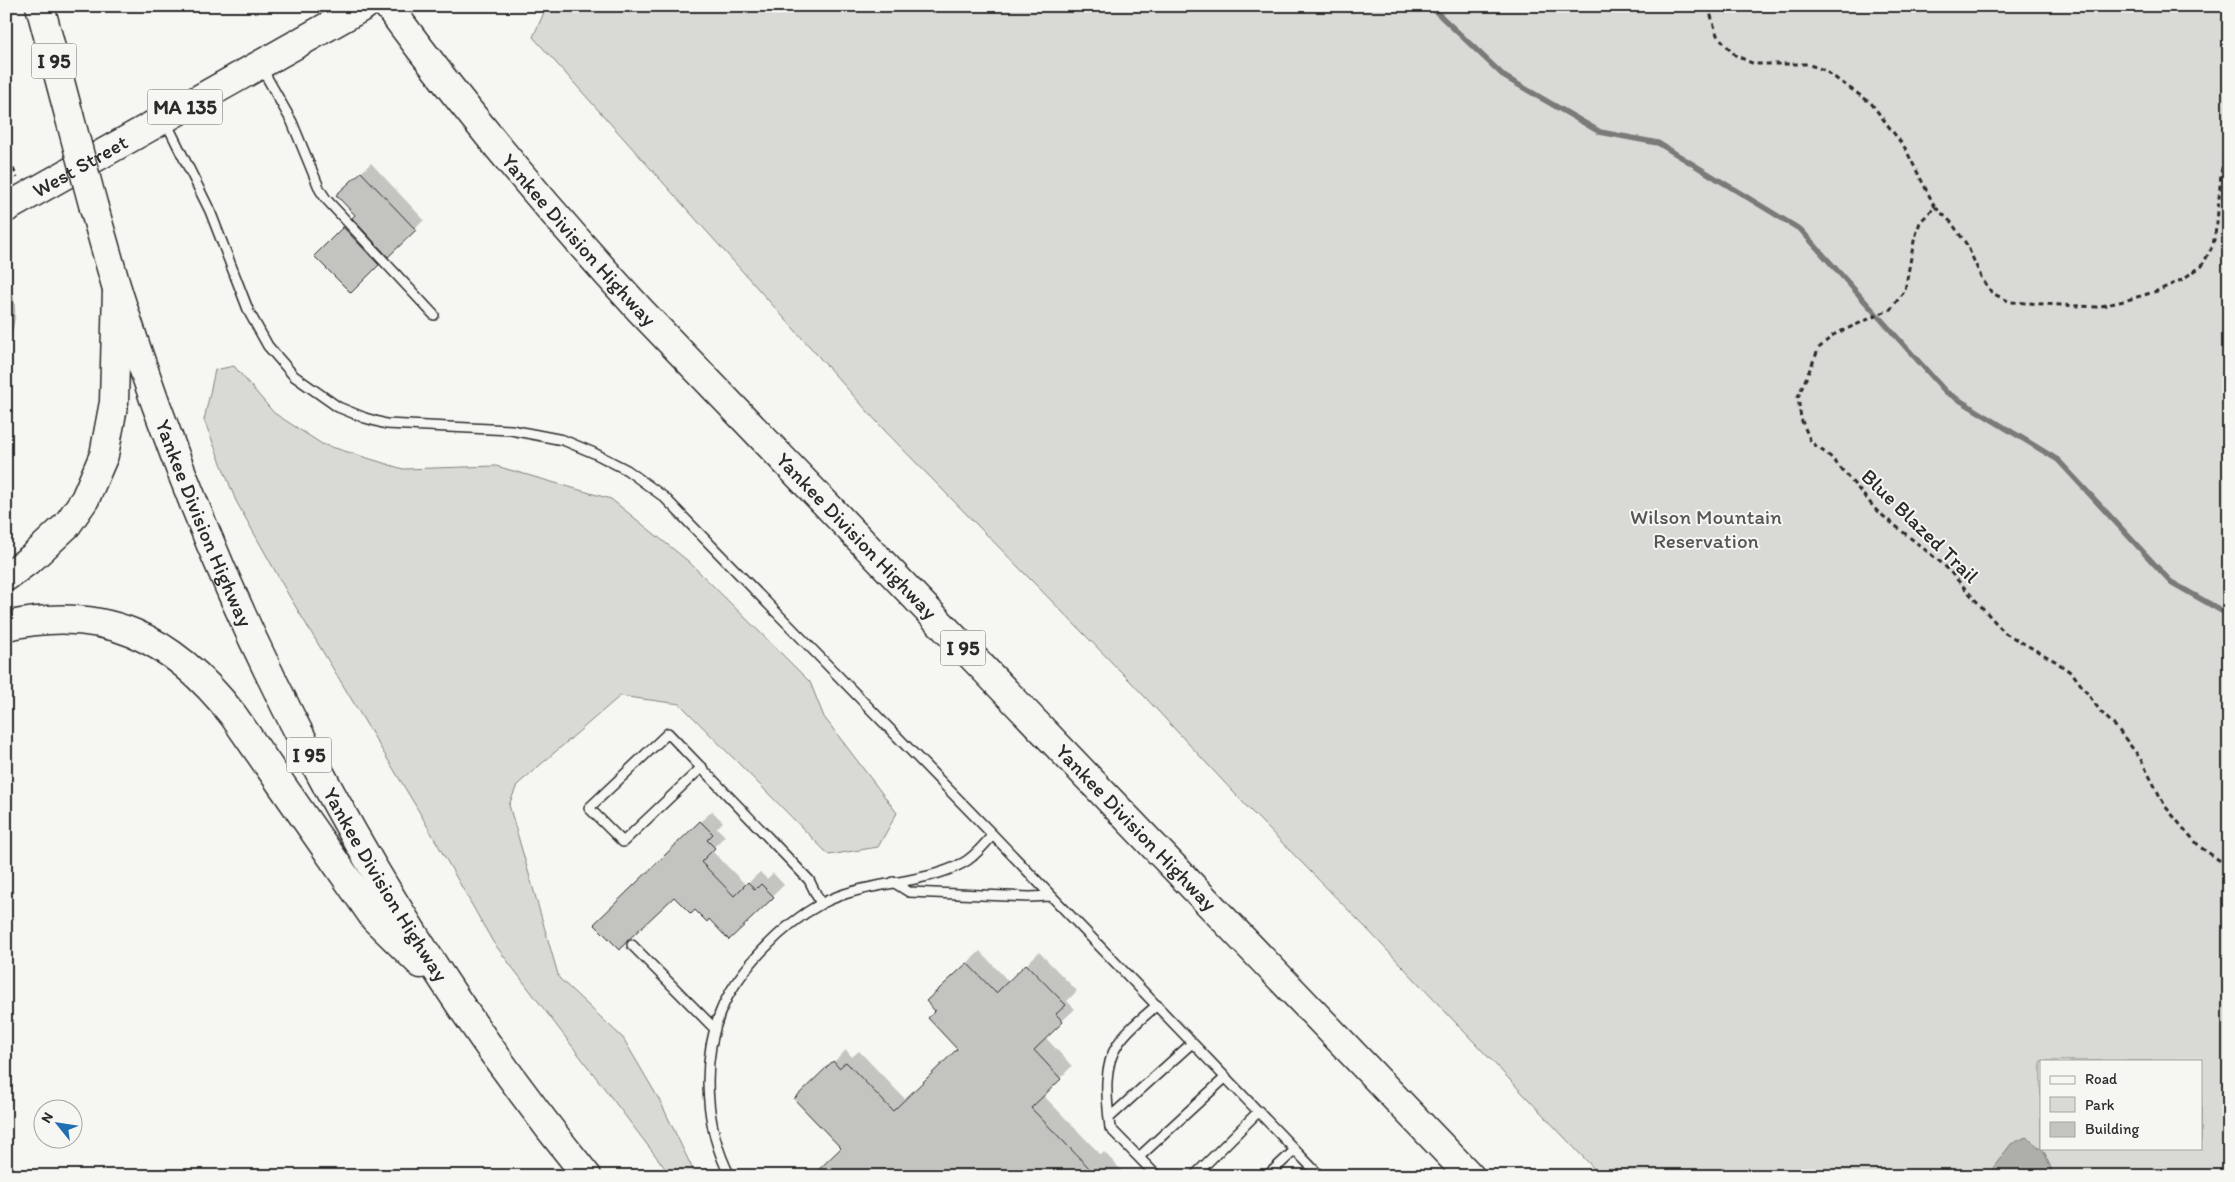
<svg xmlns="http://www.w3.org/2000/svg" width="2235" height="1182" viewBox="0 0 2235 1182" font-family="Itim,sans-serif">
<rect width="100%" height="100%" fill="#f6f6f2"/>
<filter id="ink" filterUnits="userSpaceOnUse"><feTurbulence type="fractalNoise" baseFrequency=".02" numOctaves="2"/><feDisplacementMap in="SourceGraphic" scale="10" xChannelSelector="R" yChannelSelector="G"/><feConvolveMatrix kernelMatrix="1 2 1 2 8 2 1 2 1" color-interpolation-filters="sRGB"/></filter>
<g filter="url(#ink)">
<!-- green -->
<path fill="#d9d9d5" stroke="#828280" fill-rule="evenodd" d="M547,6H2229V1176H1601L1366,928L1250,810L1131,682L886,432L533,37ZM2041,1061H2201V1148H2041Z
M6,275C16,296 18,324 6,344Z
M234,366L274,413L322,444L403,469L496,466L611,499L688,561L810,682L824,717L897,813L878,847L829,855L680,704L620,696L517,785L509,805L559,978L623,1038L660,1101L696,1176H671L493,942L417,808L288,594L236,501L204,420L215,370Z"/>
<!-- water -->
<path fill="#aeaeab" stroke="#7a7a78" d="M2026,1137L2044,1151L2052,1171L2048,1176H1987L2011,1144Z"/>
<!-- shadow -->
<path fill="#0003" d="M371,163L424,220L351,291L316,256L357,215L338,195Z
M712,811L723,822L717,828L725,836L711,850L746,885L760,872L767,879L773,873L784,885L729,939L709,918L674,895L620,948L596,924Z
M980,951L1009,982L1039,952L1077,991L1067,1001L1075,1009L1045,1037L1072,1066L1043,1095L1101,1155L1104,1152L1127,1176H814L843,1148L796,1099L846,1050L852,1057L859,1051L906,1100L959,1049L937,1010L940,989Z"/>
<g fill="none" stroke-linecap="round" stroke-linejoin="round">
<!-- stream -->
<path stroke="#7a7a78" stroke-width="5.5" d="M1430,6L1505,77L1600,132L1658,143L1801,230L1946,392L2058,460L2171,582L2229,615"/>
</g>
<!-- building -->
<path fill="#c3c3c0" stroke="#2b2b2b" d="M361,172L416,230L388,257L352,218L355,215L336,195Z
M343,227L379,265L351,293L314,256Z
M700,821L713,834L707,840L715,848L701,862L734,896L748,882L755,890L761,884L774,897L729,940L709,919L707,922L695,910L691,914L674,897L627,941L620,950L594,924Z
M967,963L996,993L1026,964L1066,1005L1056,1014L1063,1022L1034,1050L1061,1079L1031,1108L1097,1176H812L841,1148L794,1099L833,1061L839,1068L846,1062L893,1111L957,1049L928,1018L935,1011L926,1001Z"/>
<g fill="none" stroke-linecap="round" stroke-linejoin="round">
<defs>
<path id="lane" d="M261,67L292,122L320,190L326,199L434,315
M166,122L210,211L249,312L268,346L294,376L338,407L365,418L386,424L511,430L563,440L594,453L627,470L664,497L993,835L1320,1176
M702,767L623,842L589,808L668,733L809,880L821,904
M893,882L909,892L1030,897L1050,896
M632,945L715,1029
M1109,1118L1192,1043
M1139,1157L1226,1077
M730,1176C705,1128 701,1063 720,1013C736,972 783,924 821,904C865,880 921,886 963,863C975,857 984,844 993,835
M1157,1176L1110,1128C1107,1101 1102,1067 1118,1044C1127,1029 1144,1017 1157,1005
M1194,1176L1259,1111
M1267,1176L1295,1150"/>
<g id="primary">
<path id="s1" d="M6,208L364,6"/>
</g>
<g id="highway">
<path d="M40,6L69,115"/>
<path id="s2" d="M388,6C466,112 551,213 640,310L1470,1176"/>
<path id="s3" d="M117,289C218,610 374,913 587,1176"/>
<path d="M6,577L33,557L67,525L85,499L104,455L114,402L117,289L94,208"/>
<path d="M6,626C105,604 173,638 233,715L375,919L421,964"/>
</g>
</defs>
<!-- lane casing -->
<use href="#lane" stroke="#2b2b2b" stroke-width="12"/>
<!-- primary casing -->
<use href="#primary" stroke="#2b2b2b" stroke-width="31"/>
<!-- highway casing -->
<use href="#highway" stroke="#2b2b2b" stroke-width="31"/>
<!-- path -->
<path stroke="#2b2b2b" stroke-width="3" stroke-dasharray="5 4" stroke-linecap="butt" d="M1708,6L1717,35L1735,55L1754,64H1807L1824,70L1871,103L1905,148L1935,207L1920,222L1914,241L1905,290L1891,309L1833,335L1819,348L1798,397L1801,419L1811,442L1832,458L1877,511L1944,565L2005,633L2055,661L2073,674L2101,712L2117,728L2140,758L2165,806L2183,828L2200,847L2222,862L2229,864
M6,152L17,178
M1935,207L1951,222L1967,245L1982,279L1992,293L2010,302L2097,307L2124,301L2157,291L2181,280L2202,266L2213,245L2217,223L2221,173L2229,135"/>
<!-- lane -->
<use href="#lane" stroke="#f6f6f2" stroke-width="9"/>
<!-- primary -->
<use href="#primary" stroke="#f6f6f2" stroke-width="28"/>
<!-- highway -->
<use href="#highway" stroke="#f6f6f2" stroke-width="28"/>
<defs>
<path id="highway-bridge" d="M69,115L94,208"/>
</defs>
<!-- highway-bridge casing -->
<use href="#highway-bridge" stroke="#2b2b2b" stroke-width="31" stroke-linecap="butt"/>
<!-- highway-bridge -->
<use href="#highway-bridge" stroke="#f6f6f2" stroke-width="28"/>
</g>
</g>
<g text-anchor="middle" stroke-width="4" stroke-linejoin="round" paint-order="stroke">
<!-- shield labels -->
<g fill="#f6f6f2" stroke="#686867" stroke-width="1">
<rect x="31.5" y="43.5" width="45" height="35" rx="4"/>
<rect x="147.5" y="89.5" width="75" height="35" rx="4"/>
<rect x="940.5" y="630.5" width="45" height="35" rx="4"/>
<rect x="286.5" y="737.5" width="45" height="35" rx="4"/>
</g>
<g font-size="20" font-weight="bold" fill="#2b2b2b">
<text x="54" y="68">I 95</text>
<text x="185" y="114">MA 135</text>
<text x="963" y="655">I 95</text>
<text x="309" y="762">I 95</text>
</g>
<!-- street labels -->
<g font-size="21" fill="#2b2b2b" stroke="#f6f6f2">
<text dy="7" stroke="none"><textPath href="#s1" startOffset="85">West Street</textPath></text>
<text dy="7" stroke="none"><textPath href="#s2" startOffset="302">Yankee Division Highway</textPath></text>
<text dy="7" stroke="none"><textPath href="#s3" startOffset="250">Yankee Division Highway</textPath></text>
<text transform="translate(1920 526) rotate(44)" y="7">Blue Blazed Trail</text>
<text dy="7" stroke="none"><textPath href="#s2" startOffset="708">Yankee Division Highway</textPath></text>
<text dy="7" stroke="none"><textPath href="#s2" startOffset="1112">Yankee Division Highway</textPath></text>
<text dy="7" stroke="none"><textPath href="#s3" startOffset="655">Yankee Division Highway</textPath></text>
</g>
<!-- park labels -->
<g font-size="21" fill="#565656" stroke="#f6f6f2">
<text x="1706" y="524">Wilson Mountain<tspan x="1706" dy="24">Reservation</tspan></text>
</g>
</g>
<!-- margin -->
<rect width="2235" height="1182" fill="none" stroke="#f6f6f2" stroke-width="25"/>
<rect x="12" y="12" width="2210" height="1157" fill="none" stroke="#2b2b2b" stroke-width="2" filter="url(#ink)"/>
<!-- legend -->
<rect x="2040" y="1060" width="162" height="90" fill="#f6f6f2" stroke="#a5a5a2"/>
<rect x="2050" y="1076" width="25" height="8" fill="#f6f6f2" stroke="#a5a5a2"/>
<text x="2085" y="1084" font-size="15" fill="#2b2b2b">Road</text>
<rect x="2050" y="1097" width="25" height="15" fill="#d9d9d5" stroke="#a5a5a2"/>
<text x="2085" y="1110" font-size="15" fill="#2b2b2b">Park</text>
<rect x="2050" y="1122" width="25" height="15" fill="#c3c3c0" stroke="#a5a5a2"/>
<text x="2085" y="1134" font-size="15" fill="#2b2b2b">Building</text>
<!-- north arrow -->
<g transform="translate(58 1124) rotate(300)"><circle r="24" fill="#f6f6f2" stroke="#a5a5a2"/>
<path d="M0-4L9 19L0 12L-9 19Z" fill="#1f6fb2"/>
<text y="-8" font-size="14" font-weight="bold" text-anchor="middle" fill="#2b2b2b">N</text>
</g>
</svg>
